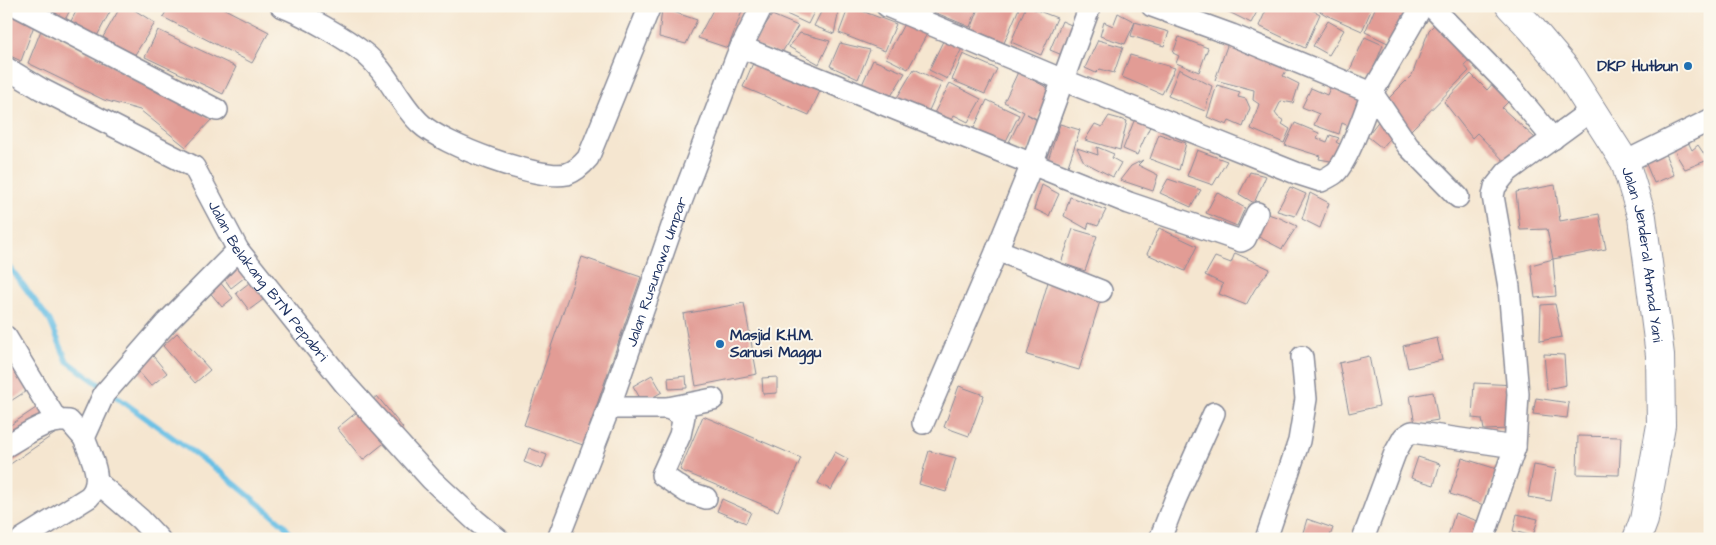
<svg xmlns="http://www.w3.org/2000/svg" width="1716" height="545" viewBox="0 0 1716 545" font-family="'Architects Daughter',sans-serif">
<rect width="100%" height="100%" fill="#fbf7ec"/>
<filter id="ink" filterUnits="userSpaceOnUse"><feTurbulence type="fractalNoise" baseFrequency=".02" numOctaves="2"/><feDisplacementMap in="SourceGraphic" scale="10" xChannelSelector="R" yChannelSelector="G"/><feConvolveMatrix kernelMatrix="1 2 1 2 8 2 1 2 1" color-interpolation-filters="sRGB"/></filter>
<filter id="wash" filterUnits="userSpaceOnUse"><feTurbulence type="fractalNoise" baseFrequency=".0096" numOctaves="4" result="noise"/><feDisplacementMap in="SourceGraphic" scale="20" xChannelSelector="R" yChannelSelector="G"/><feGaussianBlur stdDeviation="1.12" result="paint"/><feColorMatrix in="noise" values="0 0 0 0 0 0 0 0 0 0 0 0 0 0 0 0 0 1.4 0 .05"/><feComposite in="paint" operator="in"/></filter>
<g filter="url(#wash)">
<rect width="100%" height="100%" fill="#f5e6d0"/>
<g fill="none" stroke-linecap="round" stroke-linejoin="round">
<!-- stream -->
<path stroke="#68bfe5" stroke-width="5.5" d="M6,262L50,321L67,361L223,474L283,524L294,539"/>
</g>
<g id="blocks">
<!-- building -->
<path fill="#e29c95" d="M37,6H72L65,20Z
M79,6H113L97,36L71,21Z
M121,6H128L155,23L134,56L103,37Z
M169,6H219L269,32L252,63L163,17Z
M715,6H744L728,48L698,38Z
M769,6H817L808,24Z
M824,6H840L834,34L814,26Z
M849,6L896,24L885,51L839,33Z
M936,6H978L970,27L934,12Z
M980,6H1020L1004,43L971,29Z
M1026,6L1057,18L1041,55L1011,42Z
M1222,6H1260L1251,23L1221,8Z
M1268,6H1304L1320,14L1305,48L1259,26Z
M1312,6H1373L1362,31L1326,15Z
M1376,6H1398L1409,12L1394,46L1365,32Z
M662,8L697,20L686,44L659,37Z
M6,9L35,23L21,61L6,54Z
M1118,13L1135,22L1125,44L1100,36L1104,22L1113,26Z
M772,15L798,26L781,54L752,45Z
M906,20L928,32L908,69L886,58Z
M1062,21L1078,28L1067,57L1050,50Z
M1328,21L1344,30L1329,55L1313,46Z
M1135,22L1169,32L1164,46L1131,36Z
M1437,22L1473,57L1464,65L1469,71L1411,130L1381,106L1412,75L1429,30Z
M42,28L85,54L87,51L162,95L165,93L212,119L186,147L140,110L104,100L28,63Z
M158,30L236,67L223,94L145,57Z
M800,33L830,41L819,64L789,47Z
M945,37L963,46L947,79L929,70Z
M1179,37L1208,48L1199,72L1176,63L1179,56L1173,53Z
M1365,37L1383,45L1369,80L1349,72Z
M1098,40L1123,47L1114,73L1100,69L1096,73L1085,68Z
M840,43L870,50L858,79L830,66Z
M1228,43L1288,67L1283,76L1299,84L1293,103L1281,101L1275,113L1278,117L1284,121L1282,124L1290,129L1284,143L1251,129L1259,104L1253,100L1254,90L1215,80Z
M963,54L997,69L985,94L952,80Z
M1130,55L1175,68L1162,94L1122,77Z
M873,60L905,73L888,101L861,87Z
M753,63L820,91L809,115L743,87Z
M914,69L942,82L926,117L895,101Z
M1179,69L1212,86L1205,111L1168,96Z
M1018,72L1050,89L1037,119L1027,114L1040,122L1026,152L1009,142L1024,112L1004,102Z
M1471,74L1487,90L1496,80L1512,98L1502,108L1535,138L1508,165L1477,133L1472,138L1444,102Z
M1333,81L1341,88L1337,91L1365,98L1353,128L1342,123L1339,134L1314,125L1319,114L1302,107L1311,88L1327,95Z
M950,83L981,99L968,122L954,115L948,126L932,117Z
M1217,85L1240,92L1238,97L1246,99L1250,108L1243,127L1229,121L1227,125L1207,117Z
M987,100L1019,115L1004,145L973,130Z
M1109,116L1127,121L1120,150L1085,140L1095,124L1102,127Z
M1136,116L1152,122L1137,155L1123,149Z
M1380,119L1396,131L1382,148L1367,136Z
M1295,123L1319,133L1317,138L1327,142L1330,135L1339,138L1336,142L1341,145L1336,162L1319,159L1320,156L1285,145Z
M1060,124L1080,130L1067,169L1047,163Z
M1159,134L1186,143L1179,170L1150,159Z
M1687,140L1692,150L1698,145L1708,160L1685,169L1677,156L1674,147Z
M1097,147L1114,154L1112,158L1121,163L1113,177L1084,162L1077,148L1098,155Z
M1663,149L1674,175L1654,183L1643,157Z
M1197,150L1227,161L1213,185L1187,176Z
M1143,160L1138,165L1158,175L1153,191L1120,180L1131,166Z
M1250,172L1266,176L1254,203L1239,194Z
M1168,179L1201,190L1191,207L1160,193Z
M1042,185L1059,194L1049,216L1034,209Z
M1555,185L1560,221L1599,214L1606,249L1553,259L1556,296L1535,298L1531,265L1553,259L1547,229L1520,230L1516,192Z
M1290,187L1306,194L1295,216L1277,211Z
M1217,192L1245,208L1237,226L1206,213Z
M1310,193L1329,203L1320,228L1302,219Z
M1070,197L1106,210L1098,226L1089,223L1087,229L1064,216Z
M1257,213L1266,218L1268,214L1280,218L1297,226L1282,249L1253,234Z
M1159,228L1197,246L1185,271L1147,254Z
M1073,229L1097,236L1085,271L1061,263Z
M1235,253L1270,269L1255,289L1246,305L1219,294L1223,284L1205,275L1215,257L1231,263Z
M247,254L258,267L231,288L221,274Z
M582,257L641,277L583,445L524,425Z
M262,273L275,291L249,310L236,293Z
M219,281L233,298L222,307L208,290Z
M1048,282L1101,298L1079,370L1027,355Z
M744,303L757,374L696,386L683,314Z
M1555,304L1562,337L1540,341L1541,305Z
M177,333L210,370L195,383L163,346Z
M1437,338L1442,360L1408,368L1403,346Z
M149,351L167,373L151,386L133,365Z
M1544,354L1564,355L1566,385L1547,389Z
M27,355L42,381L6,404V368Z
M1369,356L1379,406L1349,413L1339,363Z
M652,375L662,392L643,403L633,386Z
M686,376L687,388L669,389L668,378Z
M777,377V393L763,394L762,378Z
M1474,383L1516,385L1510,429L1484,430L1482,419L1472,418Z
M959,386L984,395L969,436L944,427Z
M1433,392L1438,420L1415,424L1410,396Z
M377,396L403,428L363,460L337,428Z
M51,398L69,424L6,467V428Z
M1536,398L1569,403L1567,418L1533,414Z
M703,416L801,458L778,511L680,470Z
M1578,436L1621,437L1619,475L1577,474Z
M529,448L547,455L542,469L524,462Z
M929,451L956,458L946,492L919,484Z
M835,452L848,459L831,490L818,483Z
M1418,457L1440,464L1434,485L1411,478Z
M1462,458L1497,469L1484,505L1450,494Z
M1534,465L1556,469L1551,501L1528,497Z
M722,499L751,512L746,523L717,511Z
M1455,513L1478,521L1472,539H1447Z
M1517,514L1538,519L1533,536L1513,531Z
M1307,519L1333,528L1329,539H1301Z"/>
</g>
</g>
<g filter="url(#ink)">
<use href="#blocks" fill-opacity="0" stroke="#888a97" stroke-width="1"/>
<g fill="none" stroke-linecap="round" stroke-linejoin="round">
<defs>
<g id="minor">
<path d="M17,6L217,110"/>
<path d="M281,6C305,15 344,37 364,53C388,72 399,104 421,124C443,145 537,180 567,174C576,171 582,165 588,158L650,6"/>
<path d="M887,6L1063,80L1296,173L1321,181C1325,179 1331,176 1335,173C1347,163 1366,110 1372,93"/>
<path d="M1152,6L1232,35L1372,93L1422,6"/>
<path d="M1431,6L1512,89L1553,139"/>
<path d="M741,47L1032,164L1090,6"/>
<path id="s1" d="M6,68L41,89L194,167L238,250L345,384L431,479L475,520L498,539"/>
<path d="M1372,93L1408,146L1458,197"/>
<path d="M1625,162L1710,120"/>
<path d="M997,250L1101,291"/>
<path d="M6,337L57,421"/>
<path d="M609,408H668L713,399"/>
<path d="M668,408L684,416L680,435L662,475L687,492L706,498"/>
<path d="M923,423L997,250L1032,164L1129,203L1241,241L1245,239L1257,213"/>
<path d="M6,446C26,435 45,419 69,421L84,438L104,394L167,322L238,250"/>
<path d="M97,482L140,519L159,539"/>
<path d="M22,539L89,497C105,481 91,457 84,438"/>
<path id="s2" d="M558,539L609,408L676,215L737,56L762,6"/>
<path d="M1160,539L1175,500L1214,413"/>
<path d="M1266,539L1299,441L1306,399L1302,357"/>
<path d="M1363,539L1395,453L1404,437L1412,432L1515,447"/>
<path d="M1483,539L1515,447L1518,394L1509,287L1493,196L1495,187L1507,172L1593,109"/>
</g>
<g id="trunk">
<path id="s3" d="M1510,6L1531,28L1565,68L1625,162L1642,217L1660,355L1661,425L1644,520L1637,539"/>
</g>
</defs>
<!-- minor casing -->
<use href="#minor" stroke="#888a97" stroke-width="24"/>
<!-- trunk casing -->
<use href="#trunk" stroke="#888a97" stroke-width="30"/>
<!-- minor -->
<use href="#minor" stroke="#fff" stroke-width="21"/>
<!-- trunk -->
<use href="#trunk" stroke="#fff" stroke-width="28"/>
</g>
</g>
<!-- markers -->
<g fill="#1f6fb2" stroke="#fbf7ec" stroke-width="2">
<circle cx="1688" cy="66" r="5"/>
<circle cx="720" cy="344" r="5"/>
</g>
<g text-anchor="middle" stroke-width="4" stroke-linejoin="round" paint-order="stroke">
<!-- poi labels -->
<g font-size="15" font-weight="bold" fill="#1b2f5e" stroke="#fbf7ec" text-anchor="end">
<text x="1678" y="71">DKP Hutbun</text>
<text x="730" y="340" text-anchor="start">Masjid K.H.M.<tspan x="730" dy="17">Sanusi Maggu</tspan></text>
</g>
<!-- street labels -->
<g font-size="15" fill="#1b2f5e" stroke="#fbf7ec">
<text dy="5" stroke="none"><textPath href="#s3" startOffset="289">Jalan Jenderal Ahmad Yani</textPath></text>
<text dy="5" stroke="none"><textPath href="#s2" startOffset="285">Jalan Rusunawa Umpar</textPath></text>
<text dy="5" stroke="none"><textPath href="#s1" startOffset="349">Jalan Belakang BTN Pepabri</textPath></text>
</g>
</g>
<!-- margin -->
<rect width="1716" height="545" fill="none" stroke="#fbf7ec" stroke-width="25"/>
</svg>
